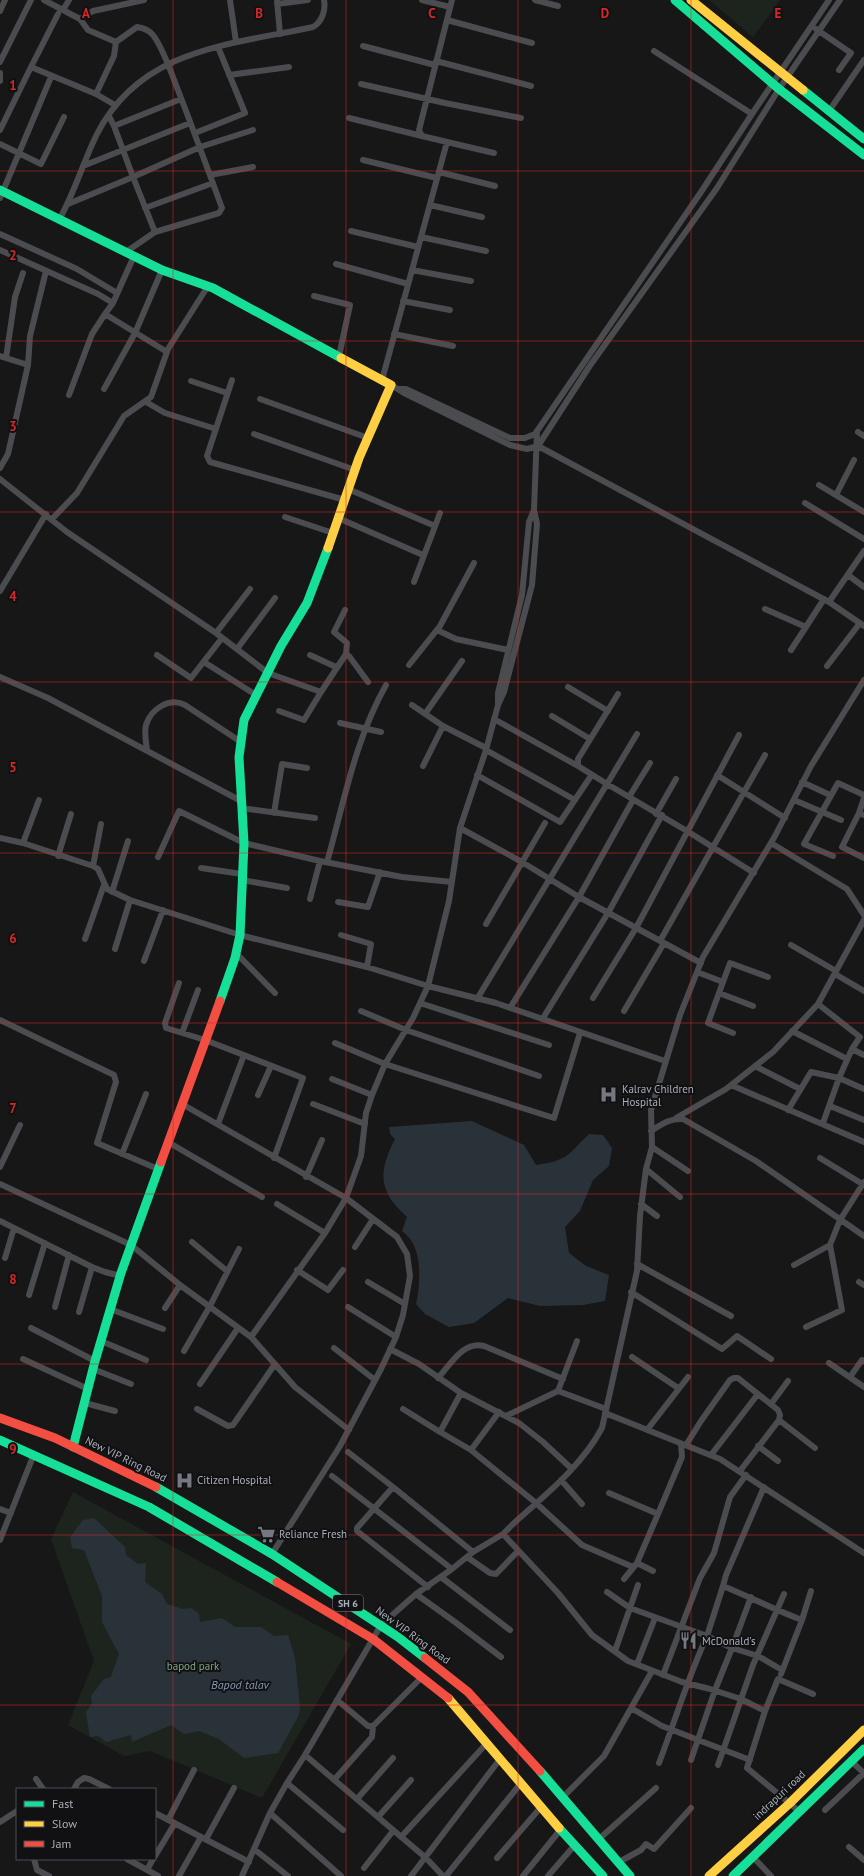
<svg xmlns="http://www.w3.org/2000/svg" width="864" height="1876" viewBox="0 0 864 1876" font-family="'PT Sans',sans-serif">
<rect width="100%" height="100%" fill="#171717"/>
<!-- green -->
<path fill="#1d241e" d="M709,0H780L753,37Z
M73,1492L351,1644L262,1798L150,1751L124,1756L68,1725L94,1661L51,1539Z"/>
<!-- water -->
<path fill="#2a3239" d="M472,1121L524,1145L536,1165C569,1160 566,1156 589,1134L603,1135L612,1148L609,1166L593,1180L580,1211L565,1227L569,1253L586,1266L609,1275L605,1301L583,1305L540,1306L508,1298L474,1323L449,1327L425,1314L416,1304C420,1287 422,1258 412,1242C410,1238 406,1234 402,1231L407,1217C378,1191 378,1172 395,1139L390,1134L389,1127Z
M94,1518L125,1547L126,1555L138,1564L146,1563L145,1582L162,1594L167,1604L183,1609L191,1608L199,1614L200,1622L222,1618L235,1627H261L274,1636L288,1635L295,1658L300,1707L299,1715L278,1753L244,1758L219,1739L199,1731L184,1734L171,1725L132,1742L131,1735L106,1742L98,1736L90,1737L86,1712L92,1703L91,1696L104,1679L111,1677L119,1654L102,1622V1596L84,1550L72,1548L70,1537L83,1520Z"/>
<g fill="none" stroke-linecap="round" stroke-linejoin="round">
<!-- street -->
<path stroke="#4b4c50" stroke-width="6" d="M44,0L80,19L88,30L116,42L114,56L96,94L115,105
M230,0L236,42
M277,0L280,34
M422,0L450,7
M535,0L558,6
M277,4L308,0
M63,10L69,0
M0,11L5,0
M80,19L93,11L144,0
M447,20L532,43
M816,29L851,53L839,70
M116,42L137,27C143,28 149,30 153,35C163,48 170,70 176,85C192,126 207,167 222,208L219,213L155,232L133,177L200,147L253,130
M363,46L435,65
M654,51L752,114
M436,61L531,86
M0,62L31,0
M31,67L58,14
M0,73V81
M229,75L289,67
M361,84L445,103L521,118
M829,111L864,60
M349,118L422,136
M114,126L181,99
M0,130L31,67L96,94
M195,133L245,113L218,47
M447,142L494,153
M0,144L41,164L64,117
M363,160L437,178
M83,166L190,123
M439,172L495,186
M210,175L253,167
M0,198L51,77
M68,204L133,177L114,126L109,116
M430,205L482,217
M145,208L213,183
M59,220C75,192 83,162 97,134C141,48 230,45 313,27C322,22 326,10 324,0
M351,231L418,247
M0,234L77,269L117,293
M421,237L486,251
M0,250L98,294L113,303
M126,252L155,232
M134,256L113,303L105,314L167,352
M336,264L408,284
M412,270L471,281
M314,296L350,305L339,356
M403,301L450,310
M394,334L453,346
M0,356L28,365L8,454L0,468
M6,358L15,297L23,273
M28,365L30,336L46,271
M232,380L207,456L210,462L345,500
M382,380L447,142L422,136L419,130L452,0
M191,381L227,393
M391,385L404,393L510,445L527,449L538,446L589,367L717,188L779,89L840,0
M104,389L135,333L162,270
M399,389H406L510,438H525L535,434L701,192L752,114L829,0
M69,395L92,334L105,314
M260,399L368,438
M146,402L165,413L216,429
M858,432L864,436
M254,434L355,470
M538,446L829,602L864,626
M0,479L67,532L216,633L268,673L321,692L346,654L349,656L368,682
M819,485L864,512
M348,489L435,526
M836,495L854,460
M805,503L864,539
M534,510L537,524L532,585L504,692L498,705L486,750L460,828L449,901L428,986L496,1003L665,1061
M285,517L333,533
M338,518L423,555
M52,519L77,493L124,416L151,397L168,349L208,286
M848,575L864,587
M414,582L440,513
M0,591L46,514
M829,602L864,551
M765,609L806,627
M345,610L334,632L347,643L346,654
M437,630L456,639L508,650
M216,633L250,589
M237,649L275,598
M791,650L824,599
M157,655L191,678L222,638
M310,655L336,667
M204,662L256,695
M409,665L440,626L474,563
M827,666L860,623
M0,677L48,698L241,801
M568,687L608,711
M618,694L578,759V766L607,784L637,734
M498,703V693L522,595L529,522L534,510L537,431
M412,705L443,726L486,748
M279,711L304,720L321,692
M425,714L462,661
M552,716L590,739
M494,719L578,766
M340,723L381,732
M147,750C146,742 144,733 146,725C151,709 169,697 185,705L241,742
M486,750L575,800
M423,766L443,726
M477,775L560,822L591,776
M717,775L785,818
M802,782L830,795
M629,797L650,763
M864,798L859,813L864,815
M794,800L841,820
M241,808L315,818
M274,813L282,764L307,768
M859,813L842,847L864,858
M656,814L676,779
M460,828L522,862L579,897L701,963
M0,838L23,843L93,866L98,869L107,889L130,900L240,935L367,967L428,986L413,1018L385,1064L372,1095L366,1113L361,1156L346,1198L325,1233L251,1337L180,1285L131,1245L0,1184
M23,843L39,800
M771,843L847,889L864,915
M58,856L71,814
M833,856L804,844L838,783L864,795
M158,857L179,811L244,843L320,861L402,877L452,882
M327,862C344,802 355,740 386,685
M93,866L101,824
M201,868L242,874
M242,880L287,888
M112,892L128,841
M310,899L320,861
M338,902L368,907L380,872
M486,924L545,823
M341,935L371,944L367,967
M85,939L104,885
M660,941L765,755
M791,945L836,971
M115,949L130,900
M236,953L275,993
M144,961L163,910
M697,972L723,982L708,1023L733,1033
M835,974L864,991
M723,982L730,963L768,977
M179,983L165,1023L166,1028L205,1040L303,1078L274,1158
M719,993L753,1006
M593,998L636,928L739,735
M477,999L607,784L687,831L754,873
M420,1003L549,1045
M818,1004L864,920
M510,1008L579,897L633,800
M361,1011L406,1030L539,1076
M624,1011L664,943
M543,1018L608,913L662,815
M0,1020L114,1075L116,1082L97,1143L158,1169
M792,1031L847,1059
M182,1033L198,990
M335,1043L385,1064L554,1118L580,1033
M852,1049L864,1055
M755,1066L800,1089
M332,1079L372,1095
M731,1085L864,1142
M258,1095L271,1066
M182,1104L346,1198L397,1237L407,1254L410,1276L403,1315L396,1337L381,1369L340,1446L272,1554
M313,1104L365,1124
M830,1106L864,1120
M788,1110L811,1072L839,1078L864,1089
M676,1118L726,1089L773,1052L818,1004L860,1037L852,1049L839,1078L823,1123
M218,1124L244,1055
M651,1131C662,1124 670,1118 683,1119L756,1161L864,1236
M168,1142L262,1197
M652,1147L688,1171
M122,1154L146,1094
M820,1158L864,1185
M0,1167L20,1125
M646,1169L680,1197
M306,1177L322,1140
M277,1204L325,1233
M641,1204L657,1216
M0,1221L92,1267L105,1272L121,1276
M192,1242L227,1271
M355,1247L373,1219
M5,1258L14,1228
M637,1264L731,1316
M794,1265L830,1245
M297,1270L328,1290L343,1270
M368,1282L405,1304
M859,1282L864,1285
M631,1292L722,1349L737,1336L771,1359
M29,1295L45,1243
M55,1307L69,1255
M348,1307L396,1337
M165,1308L180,1285
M110,1309L163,1329
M79,1312L92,1267
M806,1327L842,1310L830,1245L840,1220L864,1182
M31,1328L95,1361
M251,1337L295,1387L349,1430
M101,1341L146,1360
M334,1348L375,1380
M390,1349L419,1364L461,1393L519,1423L543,1442L572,1469
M184,1351L210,1306L239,1249
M632,1357L678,1388
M23,1359L88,1389
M829,1363L864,1387
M93,1369L131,1384
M850,1377L862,1360L864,1361
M438,1378C451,1364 463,1341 484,1346L563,1379
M200,1384L238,1328
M558,1391L577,1341
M461,1393L440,1432L471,1450L499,1412
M85,1403L115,1411
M771,1404L788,1381
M197,1409L228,1426L233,1425L275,1364
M403,1409L440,1432
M605,1413L720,1459L864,1553
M506,1416L558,1391L606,1409
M647,1430L688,1377
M686,1445L701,1421L730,1380L734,1378H738L778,1410L780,1415L779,1420
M758,1446L778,1461
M471,1450L536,1503L582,1545L633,1567
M348,1452L393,1487
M711,1455L758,1394
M740,1471L779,1420L815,1448
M332,1476L452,1569
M561,1480L582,1504
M609,1493L658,1514
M0,1509L11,1513
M503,1534L558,1593L592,1635L628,1661L682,1682L710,1689L741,1699L765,1711L778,1679L813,1694
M0,1540L34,1454
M467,1557L490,1573L496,1574L518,1551
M637,1563L653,1571
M441,1577L510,1630
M624,1579L637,1563L658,1514L682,1457L681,1444
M723,1586L726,1575L764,1487
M428,1587L357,1531V1528L393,1487L473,1552
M607,1592L630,1608L707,1636C688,1677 675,1721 659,1763
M416,1594L455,1622L501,1657
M751,1597L732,1648L707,1636L723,1586C750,1597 775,1610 802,1620
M615,1651L638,1585
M637,1664L655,1618
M781,1674L802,1620L811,1591
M663,1675L700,1578L714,1553L730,1497L746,1475
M337,1700L368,1726H373L422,1677
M631,1708L662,1726L750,1760
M765,1711L747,1768L800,1812
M305,1755L426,1858L443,1876
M691,1760L715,1690L732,1648L758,1656L782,1670
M851,1761L864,1773
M718,1765L753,1665L784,1594
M36,1779L43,1789
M334,1780L372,1737L373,1726
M287,1783L343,1830
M74,1789L78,1782L84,1778L89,1779L109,1789
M563,1797L604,1756L652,1671
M357,1799L393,1758
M825,1810L864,1773
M155,1813L249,1862
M270,1813L341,1876
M378,1817L411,1780
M168,1820L194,1770
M0,1822L17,1811
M401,1837L487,1743
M206,1839L234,1788
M599,1839L656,1788
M849,1847L864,1860
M254,1849L288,1876
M155,1856L175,1823
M753,1857L771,1876
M497,1858L541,1807
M34,1859L37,1870L49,1876
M127,1859L158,1876
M619,1862L641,1850L646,1844L654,1849L691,1808
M364,1868L393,1831
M147,1870L153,1859
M179,1876L201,1837
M242,1876L270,1813L287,1783L305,1755L381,1625L416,1594L452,1569L473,1552L503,1534L512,1525C545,1495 581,1467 602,1428L637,1271L640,1216L646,1169L652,1147L651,1110L680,1015L703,957L775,836L811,766L864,680
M411,1876L500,1759
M446,1876L521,1783
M523,1876L561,1829
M548,1876L574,1846"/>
<!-- fast -->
<path stroke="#16e098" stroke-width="9" d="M675,0L779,89L864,155
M803,90L864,139
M0,190L162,270L213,288L341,358
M220,1001L235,958L240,935L244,843L239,757L244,720L281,646L307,603L328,548
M0,1440L149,1507L277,1582
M73,1447L95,1361L121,1273L161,1162
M156,1487L272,1554L398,1637L425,1658
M540,1771L630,1876
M559,1828L603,1876
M733,1876L864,1749"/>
<!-- slow -->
<path stroke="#ffcf43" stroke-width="9" d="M691,0L803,90
M328,548L359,458L391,385L341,358
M448,1698L559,1828
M709,1876L790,1803L864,1730"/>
<!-- jam -->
<path stroke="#f24e42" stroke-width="9" d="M161,1162L220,1001
M0,1418L55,1438L156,1487
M277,1582L373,1639L448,1698
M425,1658L468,1692L540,1771"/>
</g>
<!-- grid -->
<path fill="none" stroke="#d62828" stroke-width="1" stroke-opacity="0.55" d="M173,0V1876M346,0V1876M518,0V1876M691,0V1876M0,171H864M0,341H864M0,512H864M0,682H864M0,853H864M0,1023H864M0,1194H864M0,1364H864M0,1535H864M0,1705H864"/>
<!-- icons -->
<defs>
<symbol id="hospital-bare" viewBox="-9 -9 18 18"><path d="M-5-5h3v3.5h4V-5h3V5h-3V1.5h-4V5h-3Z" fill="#757880" stroke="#111113" stroke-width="2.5" paint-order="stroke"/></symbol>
<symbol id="supermarket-bare" viewBox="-9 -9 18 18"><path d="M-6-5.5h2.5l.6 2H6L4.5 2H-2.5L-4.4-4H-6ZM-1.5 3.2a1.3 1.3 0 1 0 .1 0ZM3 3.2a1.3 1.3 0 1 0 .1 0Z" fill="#757880" stroke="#111113" stroke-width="2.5" paint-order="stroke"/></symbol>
<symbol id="restaurant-bare" viewBox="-9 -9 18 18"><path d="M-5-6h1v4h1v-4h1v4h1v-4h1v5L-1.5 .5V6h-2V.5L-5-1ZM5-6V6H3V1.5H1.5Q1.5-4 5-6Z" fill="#757880" stroke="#111113" stroke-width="2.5" paint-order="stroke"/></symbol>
</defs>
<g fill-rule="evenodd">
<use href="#hospital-bare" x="596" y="1082" width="25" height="25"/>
<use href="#hospital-bare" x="172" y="1468" width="25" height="25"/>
<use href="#supermarket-bare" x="254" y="1522" width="25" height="25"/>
<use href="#restaurant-bare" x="676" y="1628" width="25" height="25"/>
</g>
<g text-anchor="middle" stroke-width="4" stroke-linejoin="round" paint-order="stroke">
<!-- shield labels -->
<rect fill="#111113" stroke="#7b7e86" stroke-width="1" x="333" y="1595" width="30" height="16" rx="3"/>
<g font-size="10" font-weight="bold" fill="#a8adb8">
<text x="348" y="1607">SH 6</text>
</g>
<!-- poi labels -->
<g font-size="11" fill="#a8adb8" stroke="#111113" text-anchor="start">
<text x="622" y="1093">Kalrav Children<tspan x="622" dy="13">Hospital</tspan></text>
<text x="197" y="1484">Citizen Hospital</text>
<text x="279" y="1538">Reliance Fresh</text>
<text x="702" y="1645">McDonald's</text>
</g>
<!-- street labels -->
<g font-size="11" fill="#a8adb8" stroke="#111113">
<text transform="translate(126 1459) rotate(26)" y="4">New VIP Ring Road</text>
<text transform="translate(413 1635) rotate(36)" y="4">New VIP Ring Road</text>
<text transform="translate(779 1795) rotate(-43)" y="4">indrapuri road</text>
</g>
<!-- park labels -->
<g font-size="11" fill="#7fa381" stroke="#111113">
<text x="193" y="1670">bapod park</text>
</g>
<!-- water labels -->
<g font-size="12" font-style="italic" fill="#7f9bb3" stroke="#111113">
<text x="240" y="1689">Bapod talav</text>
</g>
</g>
<g font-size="13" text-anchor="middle" font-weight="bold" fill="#d62828" stroke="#111113" stroke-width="4" stroke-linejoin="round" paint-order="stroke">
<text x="86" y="18">A</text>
<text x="259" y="18">B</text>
<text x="432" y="18">C</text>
<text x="605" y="18">D</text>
<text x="778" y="18">E</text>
<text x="13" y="90">1</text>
<text x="13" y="260">2</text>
<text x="13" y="431">3</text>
<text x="13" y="601">4</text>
<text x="13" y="772">5</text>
<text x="13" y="943">6</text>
<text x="13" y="1113">7</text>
<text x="13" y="1284">8</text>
<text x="13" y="1454">9</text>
</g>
<!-- legend -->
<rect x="16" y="1788" width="140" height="72" fill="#111113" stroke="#4d4f55"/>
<rect x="24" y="1801" width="20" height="6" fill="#16e098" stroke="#4d4f55"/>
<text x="52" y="1808" font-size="12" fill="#a8adb8">Fast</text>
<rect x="24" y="1821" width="20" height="6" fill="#ffcf43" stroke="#4d4f55"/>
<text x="52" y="1828" font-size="12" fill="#a8adb8">Slow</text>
<rect x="24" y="1841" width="20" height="6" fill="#f24e42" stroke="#4d4f55"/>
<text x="52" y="1848" font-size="12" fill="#a8adb8">Jam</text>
</svg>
